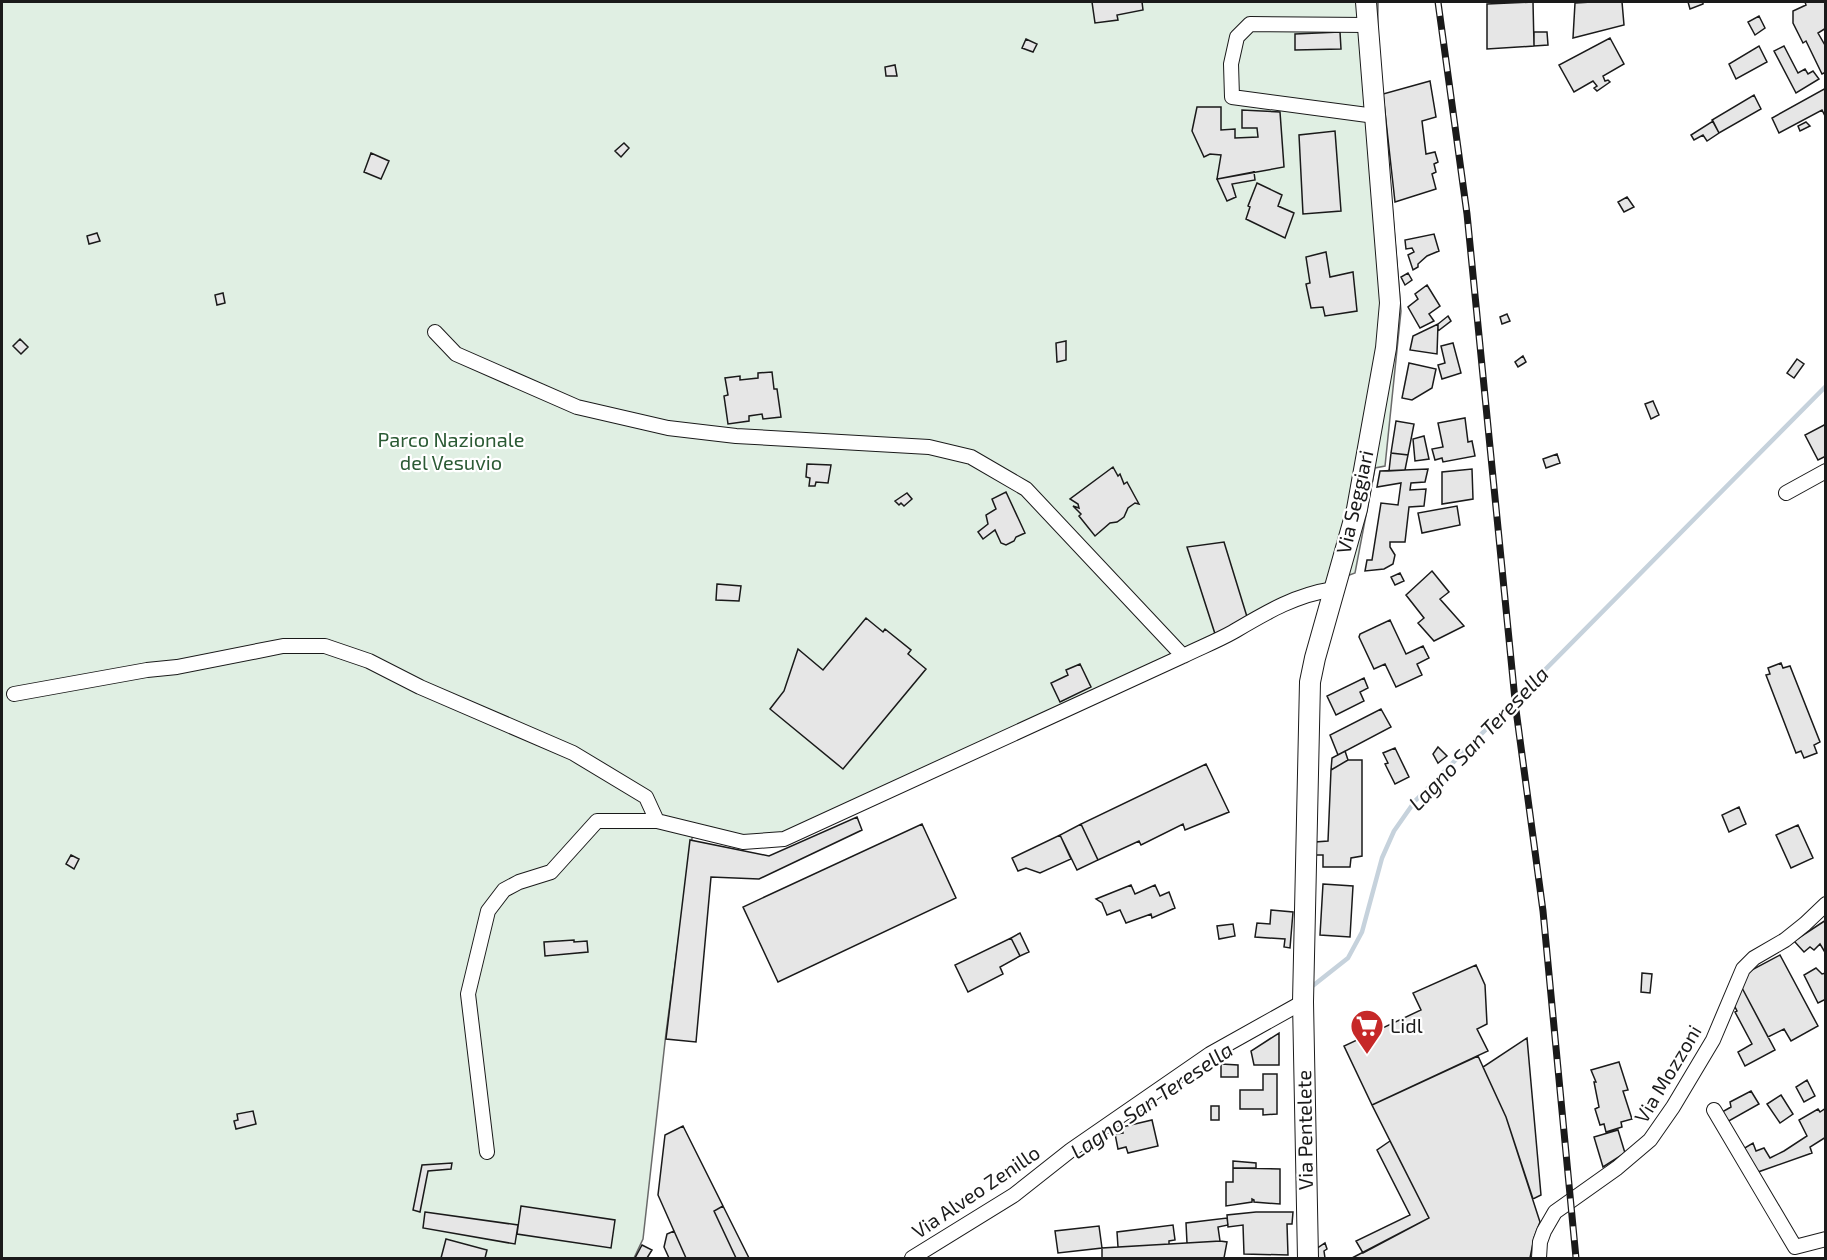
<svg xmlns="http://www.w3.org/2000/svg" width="1827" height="1260" viewBox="0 0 1827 1260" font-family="'Exo 2',sans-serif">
<rect width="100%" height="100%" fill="#fff"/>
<!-- green -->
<path fill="#e0efe3" stroke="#6a6a6a" stroke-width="1.5" d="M2,2H1378L1377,94L1392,205L1401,311L1385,466L1375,468L1355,573L1290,597L1178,657L766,846L693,831L666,1033L643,1239L634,1258H2Z"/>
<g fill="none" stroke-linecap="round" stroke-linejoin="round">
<!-- stream -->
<path stroke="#c6d2dc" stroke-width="4.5" d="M1310,988L1348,958L1362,932L1382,858L1394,831L1415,801L1826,386"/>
</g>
<!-- building -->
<path fill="#e6e6e6" stroke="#1a1a1a" stroke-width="1.5" d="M1092,2H1142L1143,10L1117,15L1118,20L1095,23Z
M1533,2L1534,46L1487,49V4Z
M1592,2H1622L1624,25L1573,38L1575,3Z
M1688,2H1703V4L1690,9Z
M1805,2H1826V28L1818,33L1826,47V72L1822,74L1806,41L1803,43L1793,23V11L1806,5Z
M1759,16L1765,28L1755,35L1748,22Z
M1340,32L1341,49L1295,50V34Z
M1534,32H1547L1548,45L1534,46Z
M1610,38L1624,64L1603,76L1605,81L1608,80L1610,82L1597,91L1594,88L1597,86L1593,81L1574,92L1559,65Z
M1026,39L1037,44L1033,52L1022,48Z
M1759,46L1767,62L1736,79L1729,64Z
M1784,46L1798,73L1805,69L1808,74L1813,71L1819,79L1796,93L1774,51Z
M895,65L897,76H886L885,67Z
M1430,81L1436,117L1422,121L1426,154L1435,152L1438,162L1434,164L1436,172L1432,174L1436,189L1395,202L1383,94Z
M1826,88V118L1822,110L1779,133L1772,118Z
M1754,95L1761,109L1719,133L1712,120Z
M1197,107H1221V130L1235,129V138L1258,137L1257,128H1242V110L1280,112L1284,167L1217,179L1221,155L1210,154L1204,157L1192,131Z
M1713,121L1719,133L1707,141L1703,135L1694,140L1691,135Z
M1806,122L1810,126L1800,131L1798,126Z
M1335,131L1341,211L1303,214L1299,135Z
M624,143L629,148L621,157L615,151Z
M371,153L389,161L381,179L364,172Z
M1254,172L1255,180L1232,184L1236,197L1227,201L1217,179Z
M1257,183L1282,195L1278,206L1294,213L1285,238L1246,219L1250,207L1248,206Z
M1627,197L1634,207L1624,212L1618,202Z
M97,233L100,241L89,244L87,236Z
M1434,234L1439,251L1427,256L1418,264V267L1413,270L1408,255L1414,252L1412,248L1406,249L1405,240Z
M1326,252L1330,277L1353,272L1357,311L1325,316L1323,307L1311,308L1306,284L1310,283L1306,257Z
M1408,273L1412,280L1405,285L1401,277Z
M1427,285L1440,306L1429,314L1434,321L1420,328L1408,307L1418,299L1415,294Z
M223,293L225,303L217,305L215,295Z
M1507,314L1510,321L1502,324L1500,317Z
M1448,316L1451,321L1438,331V324Z
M1438,324L1437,354L1410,350L1413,336Z
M20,339L28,347L21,354L13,346Z
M1066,341V360L1057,362L1056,343Z
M1453,343L1461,373L1442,379L1438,365L1445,363L1441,346Z
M1523,356L1526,362L1518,367L1515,362Z
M1797,359L1804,364L1794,378L1787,373Z
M1409,363L1436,369L1432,388L1412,400L1402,398Z
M772,372L774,389H777L781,417L763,419L762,414L749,416V421L728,424L724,396L728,395L725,378L740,376V380L758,378V373Z
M1653,401L1659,415L1651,419L1645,404Z
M1465,418L1468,442L1472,441L1475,456L1443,462L1442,458L1435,460L1432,449L1443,447L1438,423Z
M1396,421L1414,424L1408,455L1391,453Z
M1826,424V456L1818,460L1805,435Z
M1424,436L1429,459L1415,461L1413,439Z
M1391,453L1408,455L1405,470L1389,471Z
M1557,454L1560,463L1546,468L1543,459Z
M807,464L831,465L828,483L816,482L815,486H809L810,478L806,477Z
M1113,467L1118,476L1120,474L1124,484L1127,482L1139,504L1135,503L1128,508L1124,517L1117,522L1110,523L1095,536L1079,516L1081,514L1073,506L1079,508L1078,504L1070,499Z
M1428,469L1425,482L1411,483L1410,490L1426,489L1424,506L1409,507L1405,542H1390V547L1395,555L1393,564L1384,569L1365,571L1367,560H1372L1381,503L1398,505L1401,483L1377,487L1380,471Z
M1472,469L1473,499L1442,504V472Z
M1006,492L1025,533L1016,537L1014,541L1006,545L1001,543L995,530L983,539L978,532L988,524L986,515L996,509L992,499Z
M907,493L912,499L904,506L901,503L899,505L895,501Z
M1457,506L1460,525L1422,533L1418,513Z
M1224,542L1248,620L1217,640L1187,547Z
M1432,571L1449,592L1440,599L1464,626L1434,641L1418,623L1424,618L1406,595Z
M1400,573L1404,581L1395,585L1391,577Z
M717,584L741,586L739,601L716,600Z
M866,618L883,632L885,629L911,650L908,654L926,669L843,769L770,709L784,691L798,649L823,670Z
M1390,620L1406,654L1423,646L1429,658L1417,664L1422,675L1396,687L1385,664L1374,669L1359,637L1360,634Z
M1781,663L1783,668L1790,666L1820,742L1814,745L1817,753L1804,758L1801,751L1796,753L1766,675L1770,674L1768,668Z
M1080,664L1091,687L1060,702L1051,683L1068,675L1066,670Z
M1364,678L1368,688L1360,692L1364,701L1336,715L1327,696Z
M1381,709L1391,727L1338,755L1330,735Z
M1438,747L1447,756L1438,763L1433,754Z
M1395,748L1409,777L1395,784L1385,764L1388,763L1383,753Z
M1345,751L1348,760L1331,770L1332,758Z
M1348,760H1362V856L1351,858L1350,867H1323V855H1314L1315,842L1328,841L1331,770Z
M1206,764L1229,812L1185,830L1183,824L1141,845L1139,841L1098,860L1081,824Z
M1739,807L1746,824L1729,832L1722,815Z
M857,817L862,830L759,879L711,877L696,1042L666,1039L690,840L769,856Z
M922,824L956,898L778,982L743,907Z
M1081,824L1098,860L1077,870L1060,835Z
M1798,825L1813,858L1791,868L1776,835Z
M1060,835L1071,859L1040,873L1026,868L1018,871L1012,858Z
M71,855L79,859L74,869L66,864Z
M1323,884L1353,886L1350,937L1320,935Z
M1131,885L1135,894L1155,885L1160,896L1169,892L1175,908L1152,918L1151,914L1126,923L1120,910L1107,915L1102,903L1096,899Z
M1271,910L1293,912L1290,948L1284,947L1285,939L1255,937L1257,923L1270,924Z
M1826,920V954L1820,944L1814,950L1810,947L1804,952L1794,941Z
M1233,924L1235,936L1219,939L1217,926Z
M1020,933L1029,952L1020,956L1011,938Z
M1011,938L1020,956L1000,967L1003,974L968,992L955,965Z
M574,940V942L587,941L588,952L545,956L544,942Z
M1780,955L1818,1026L1791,1041L1784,1029L1768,1037L1741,986L1746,973Z
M1476,965L1485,985L1487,1024L1477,1029L1488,1051L1372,1105L1344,1046L1421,1010L1413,993Z
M1816,968L1822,974L1826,973V999L1818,1003L1804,975Z
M1642,973L1652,974L1650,993L1641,992Z
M1741,986L1775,1050L1745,1066L1738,1052L1752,1044L1735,1012L1737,1011L1733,1003Z
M1279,1033V1065H1254L1251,1051Z
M1527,1038L1541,1195L1533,1199L1506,1117L1483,1067Z
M1478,1056L1506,1117L1540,1222L1534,1238L1530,1258H1352L1429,1218L1372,1105Z
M1619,1062L1628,1090L1623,1091L1632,1119L1621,1122L1622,1127L1606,1132L1604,1124L1600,1125L1595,1109L1599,1107L1594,1082H1596L1591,1070Z
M1221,1064L1238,1065V1077H1221Z
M1263,1074H1277V1114L1263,1115V1109H1240V1090H1263Z
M1807,1080L1815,1096L1804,1102L1796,1087Z
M1751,1091L1759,1104L1727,1122L1722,1112L1731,1107L1730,1102Z
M1781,1095L1793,1114L1780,1123L1767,1104Z
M1211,1106H1219V1120H1211Z
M1826,1108V1137L1810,1147L1812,1153L1758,1172L1743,1149L1753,1143L1756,1151L1764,1148L1770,1158L1784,1151L1807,1136L1799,1120L1818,1109L1820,1112Z
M253,1111L256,1124L236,1129L234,1121L238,1120L237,1114Z
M1152,1120L1158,1146L1128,1153L1126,1147L1118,1149L1115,1134L1123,1133L1122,1127Z
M683,1126L723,1206L714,1211L736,1258H686L658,1195L665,1135Z
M1618,1130L1625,1153L1603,1167L1594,1137Z
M1390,1141L1429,1218L1363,1253L1356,1241L1410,1215L1377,1150Z
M1233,1161L1256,1163V1168H1233Z
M452,1163L451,1169L428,1171L420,1212L413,1210L422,1165Z
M1233,1168L1280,1169V1204L1254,1202V1200L1252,1199V1202L1226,1206V1182H1233Z
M521,1206L615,1220L611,1248L517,1234Z
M723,1206L749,1258H736L714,1211Z
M425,1212L518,1225L515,1244L423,1228Z
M1256,1212H1293L1292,1224H1287L1288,1255L1244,1254L1243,1225L1228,1227L1227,1215Z
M1227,1218L1228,1225L1218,1227L1220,1241L1187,1243L1186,1223Z
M1173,1225L1175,1240L1169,1241V1244L1118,1247L1117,1232Z
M1099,1226L1102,1248L1058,1253L1055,1231Z
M674,1231L686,1258H669L664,1247L667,1234Z
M446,1239L487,1250L485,1258H441Z
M1220,1241L1227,1242L1224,1258H1102V1248Z
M1325,1243L1327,1249L1324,1251L1325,1258H1316V1249Z
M642,1245L652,1250L647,1258H635Z"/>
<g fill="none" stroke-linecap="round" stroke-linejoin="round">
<defs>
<path id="minor" d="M1367,25L1250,24L1237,37L1231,64L1232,97L1375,116
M435,332L456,354L577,407L668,428L736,436L929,447L971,457L1026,489L1183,656
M1786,493L1826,471
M14,694L147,670L177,667L283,646H325L369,661L420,687L573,753L646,797L657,821
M1714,1110L1795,1247L1826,1239
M487,1152L468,994L488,911L504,890L519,882L551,872L597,821H657L743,842L784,839L1183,656C1199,648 1217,641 1233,632C1267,612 1295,595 1334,589
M912,1258L1014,1195L1071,1150L1210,1054L1303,1002
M1539,1258L1540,1242L1544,1231L1555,1212L1617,1168L1650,1140L1673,1107L1713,1040L1743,969L1754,958L1785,940L1805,924L1826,904"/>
<path id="secondary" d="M1308,1258L1303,1002L1310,682L1315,658L1357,509L1386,348L1390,303L1366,2"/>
</defs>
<!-- minor casing -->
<use href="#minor" stroke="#1a1a1a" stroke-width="16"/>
<!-- secondary casing -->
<use href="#secondary" stroke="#1a1a1a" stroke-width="22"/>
<!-- minor -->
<use href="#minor" stroke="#fff" stroke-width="14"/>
<!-- secondary -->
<use href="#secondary" stroke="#fff" stroke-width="20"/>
<defs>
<path id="rail" d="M1438,2L1467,214L1516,710L1543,911L1576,1258"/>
</defs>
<!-- rail casing -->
<use href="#rail" stroke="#1a1a1a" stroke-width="7"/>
<!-- rail -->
<use href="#rail" stroke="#fff" stroke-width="4.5" stroke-dasharray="14" stroke-linecap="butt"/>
</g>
<!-- icons -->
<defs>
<symbol id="supermarket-pin" viewBox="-11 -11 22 30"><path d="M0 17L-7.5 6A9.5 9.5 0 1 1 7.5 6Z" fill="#c62828" stroke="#fff"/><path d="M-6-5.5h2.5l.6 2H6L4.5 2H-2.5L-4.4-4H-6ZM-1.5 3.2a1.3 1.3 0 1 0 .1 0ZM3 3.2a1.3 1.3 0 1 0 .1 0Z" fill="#fff"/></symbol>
</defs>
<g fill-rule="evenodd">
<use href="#supermarket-pin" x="1348" y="1007" width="38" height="52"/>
</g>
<g text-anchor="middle" stroke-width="4.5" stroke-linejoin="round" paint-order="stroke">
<!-- park labels -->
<g font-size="20" fill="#2b5a34" stroke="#fff">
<text x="451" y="447">Parco Nazionale<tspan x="451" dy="23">del Vesuvio</tspan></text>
</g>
<!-- street labels -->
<g font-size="20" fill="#1a1a1a" stroke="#fff">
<text transform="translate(1355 502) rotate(-77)" y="7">Via Seggiari</text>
<text transform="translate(1668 1074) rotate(-59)" y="7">Via Mozzoni</text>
<text transform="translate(1305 1130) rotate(-91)" y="7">Via Pentelete</text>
<text transform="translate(976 1192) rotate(-34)" y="7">Via Alveo Zenillo</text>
</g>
<!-- poi labels -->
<g font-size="20" fill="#1a1a1a" stroke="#fff" text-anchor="start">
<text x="1390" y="1033">Lidl</text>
</g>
<!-- water labels -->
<g font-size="21" font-style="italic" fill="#1a1a1a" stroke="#fff">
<text transform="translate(1479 739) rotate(-46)" y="7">Lagno San Teresella</text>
<text transform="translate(1152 1101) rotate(-34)" y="7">Lagno San Teresella</text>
</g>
</g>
<!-- border -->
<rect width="1827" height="1260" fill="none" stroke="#1a1a1a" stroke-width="6"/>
</svg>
